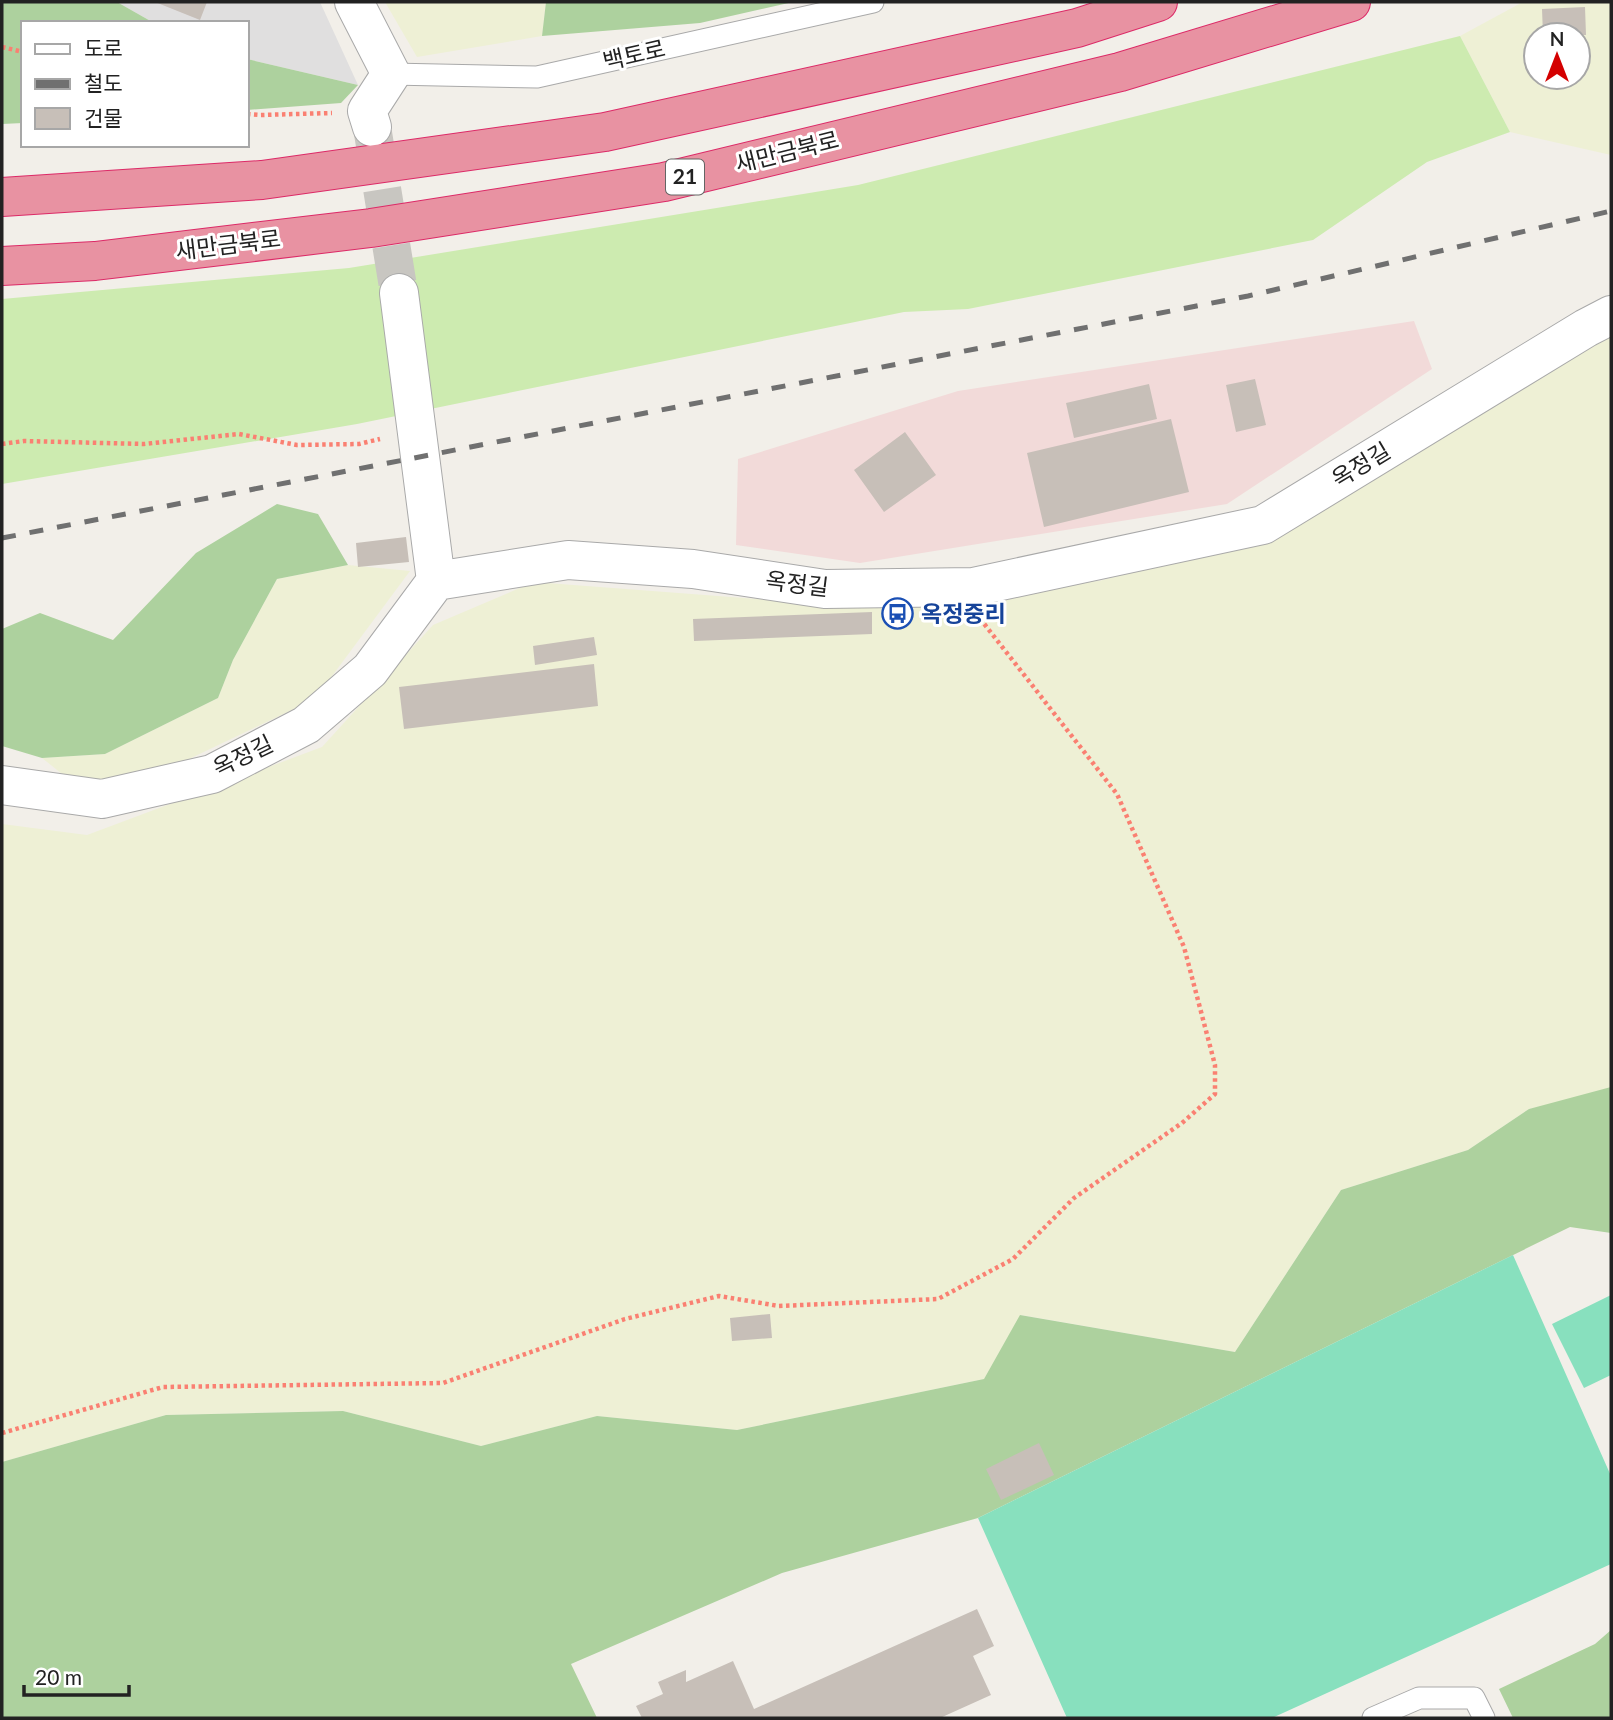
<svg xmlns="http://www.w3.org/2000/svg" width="1613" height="1720" viewBox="0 0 1613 1720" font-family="Lato,'Noto Sans KR',sans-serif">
<rect width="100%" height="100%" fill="#f2efe9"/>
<!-- residential -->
<path fill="#e0dfdf" d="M117,2H320L358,85L247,59V23H154Z"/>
<!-- commercial -->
<path fill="#f2dad9" d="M1414,321L1432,369L1227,504L860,563L736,545L738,459L958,391Z"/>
<!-- farmland -->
<path fill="#eef0d5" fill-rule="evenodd" d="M385,2H546L542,36L417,57Z
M1528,2H1611V155L1510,132L1460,36L1521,3ZM1536,35H1578V77H1536Z
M1611,327V1092L1529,1109L1468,1150L1341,1190L1235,1352L1021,1315L984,1379L737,1430L597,1416L481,1446L343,1411L166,1415L2,1462V824L87,835L322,747L433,625L534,582L772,600L1099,581L1260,539Z
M348,565L410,571L315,699L187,760L76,785L42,758L105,754L218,698L233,660L277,579Z"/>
<!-- grass -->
<path fill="#cdebb0" d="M1460,36L1510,132L1427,162L1313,240L968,309L904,312L357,424L2,484V299L349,268L858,185Z"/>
<!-- forest -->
<path fill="#add19e" d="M2,2H117L154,23H23V123L2,124Z
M546,2H793L700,23L542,36Z
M247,59L358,85L341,103L247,110Z
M277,504L318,514L348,565L277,579L233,660L218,698L105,754L42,758L2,746V629L40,613L113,640L196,553Z
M1611,1087V1233L1570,1227L978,1518L782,1573L571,1664L597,1718H2V1462L166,1415L343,1411L481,1446L597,1416L737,1430L984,1379L1020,1315L1235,1352L1341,1190L1468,1150L1529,1109Z
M1611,1630V1718H1513L1499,1689L1595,1644Z"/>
<!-- pitch -->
<path fill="#88e0be" d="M1513,1255L1611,1476V1564L1272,1718H1067L978,1518Z
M1611,1295V1375L1584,1388L1552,1324Z"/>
<!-- building -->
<path fill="#c7bfb8" d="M155,2H207L200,20Z
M1585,7L1586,35H1543L1542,9Z
M1255,379L1266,425L1236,432L1226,385Z
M1149,384L1157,419L1074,438L1066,403Z
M1171,419L1189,492L1044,527L1027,453Z
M905,432L936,475L884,512L854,470Z
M406,537L409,562L358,567L356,543Z
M872,612V634L694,641L693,619Z
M594,637L597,655L535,665L533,646Z
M594,664L598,706L404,729L399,687Z
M770,1314L772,1338L732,1341L730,1318Z
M1039,1443L1054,1475L1001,1500L986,1469Z
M977,1609L994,1646L973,1656L991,1695L940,1718H642L636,1706L663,1694L658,1682L686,1670V1682L733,1661L754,1709Z"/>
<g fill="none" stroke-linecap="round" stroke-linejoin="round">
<!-- street-tunnel -->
<path stroke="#c8c6c1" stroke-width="38" stroke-dasharray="38 19" stroke-linecap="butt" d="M373,133L399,293"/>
<defs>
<path id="lane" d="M391,74L537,77L873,2
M1373,1718L1419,1698H1474L1484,1718"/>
<path id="street" d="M354,2L391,74L367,111L372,127
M399,293L436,581
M2,785L102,799L212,774L306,725L370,670L436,581L568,560L693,569L825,589L973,587L1263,525L1586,328L1611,315"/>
<path id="highway" d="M2,197L262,180L605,132L1077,28L1158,2
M2,266L95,261L371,228L664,182L1120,72L1351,2"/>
</defs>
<!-- lane casing -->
<use href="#lane" stroke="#a9a9a9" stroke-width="23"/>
<!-- street casing -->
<use href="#street" stroke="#a9a9a9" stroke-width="40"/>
<!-- highway casing -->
<use href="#highway" stroke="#dc2a67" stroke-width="40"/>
<!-- path -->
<path stroke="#fa8072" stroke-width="4.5" stroke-dasharray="3.5 3.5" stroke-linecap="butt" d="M2,47L23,52
M247,114L260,115L332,113
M2,444L24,441L144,444L239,434L297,445L359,444L380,439
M2,1433L163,1387L443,1383L625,1319L719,1296L779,1306L938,1299L1013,1259L1074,1198L1182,1123L1215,1094V1065L1184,947L1117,794L982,621"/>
<!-- lane -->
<use href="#lane" stroke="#fff" stroke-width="21"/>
<!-- street -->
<use href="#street" stroke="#fff" stroke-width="38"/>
<!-- highway -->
<use href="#highway" stroke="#e892a2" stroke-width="38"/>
<!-- rail -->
<path stroke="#707070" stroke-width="5" stroke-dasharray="14 14" stroke-linecap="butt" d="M2,538L1248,296L1611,211"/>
</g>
<!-- icons -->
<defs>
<symbol id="bus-ring" viewBox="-11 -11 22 22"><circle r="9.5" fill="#fff" stroke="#1a4fb4" stroke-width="1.5"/><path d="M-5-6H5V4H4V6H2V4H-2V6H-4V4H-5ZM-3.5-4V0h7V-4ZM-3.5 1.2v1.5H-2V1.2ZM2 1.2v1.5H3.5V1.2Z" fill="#1a4fb4"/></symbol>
</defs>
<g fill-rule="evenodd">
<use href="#bus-ring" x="880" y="596" width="35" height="35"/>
</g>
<g text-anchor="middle" stroke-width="6" stroke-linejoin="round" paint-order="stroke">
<!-- shield labels -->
<rect fill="#fff" stroke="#646464" stroke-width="2" x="666" y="159.5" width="38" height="35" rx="5"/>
<g font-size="21" font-weight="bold" fill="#222">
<text x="685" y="184">21</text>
</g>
<!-- street labels -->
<g font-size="23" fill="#222" stroke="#fff">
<text transform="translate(634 55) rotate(-13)" y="8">백토로</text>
<text transform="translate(787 152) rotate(-14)" y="8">새만금북로</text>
<text transform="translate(228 245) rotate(-7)" y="8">새만금북로</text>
<text transform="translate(1361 465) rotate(-31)" y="8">옥정길</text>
<text transform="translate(797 584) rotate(7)" y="8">옥정길</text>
<text transform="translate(243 756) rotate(-26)" y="8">옥정길</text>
</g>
<!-- transit labels -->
<g font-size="23" font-weight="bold" fill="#164399" stroke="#fff" text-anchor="start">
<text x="921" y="622">옥정중리</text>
</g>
</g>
<!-- border -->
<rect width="1613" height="1720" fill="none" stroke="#222222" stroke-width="7"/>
<!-- legend -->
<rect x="21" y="21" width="228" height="126" fill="#ffffff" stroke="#a7a7a7" stroke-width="2"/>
<rect x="35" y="44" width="35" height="10" fill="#ffffff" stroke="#a7a7a7" stroke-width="2"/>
<text x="84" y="56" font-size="21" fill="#222222">도로</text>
<rect x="35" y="79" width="35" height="10" fill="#707070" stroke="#a7a7a7" stroke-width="2"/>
<text x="84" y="91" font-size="21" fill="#222222">철도</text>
<rect x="35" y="108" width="35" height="21" fill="#c7bfb8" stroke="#a7a7a7" stroke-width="2"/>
<text x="84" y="126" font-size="21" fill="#222222">건물</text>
<!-- north arrow -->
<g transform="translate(1557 56)"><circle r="33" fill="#ffffff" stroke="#a7a7a7" stroke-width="2"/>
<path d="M0-5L12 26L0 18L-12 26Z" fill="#d40000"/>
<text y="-10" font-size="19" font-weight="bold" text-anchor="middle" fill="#222222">N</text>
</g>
<!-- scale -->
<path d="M24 1685v10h105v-10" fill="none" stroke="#222222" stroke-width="3.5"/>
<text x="35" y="1685" font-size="21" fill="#222222" stroke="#ffffff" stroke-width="5" paint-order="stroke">20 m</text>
</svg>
